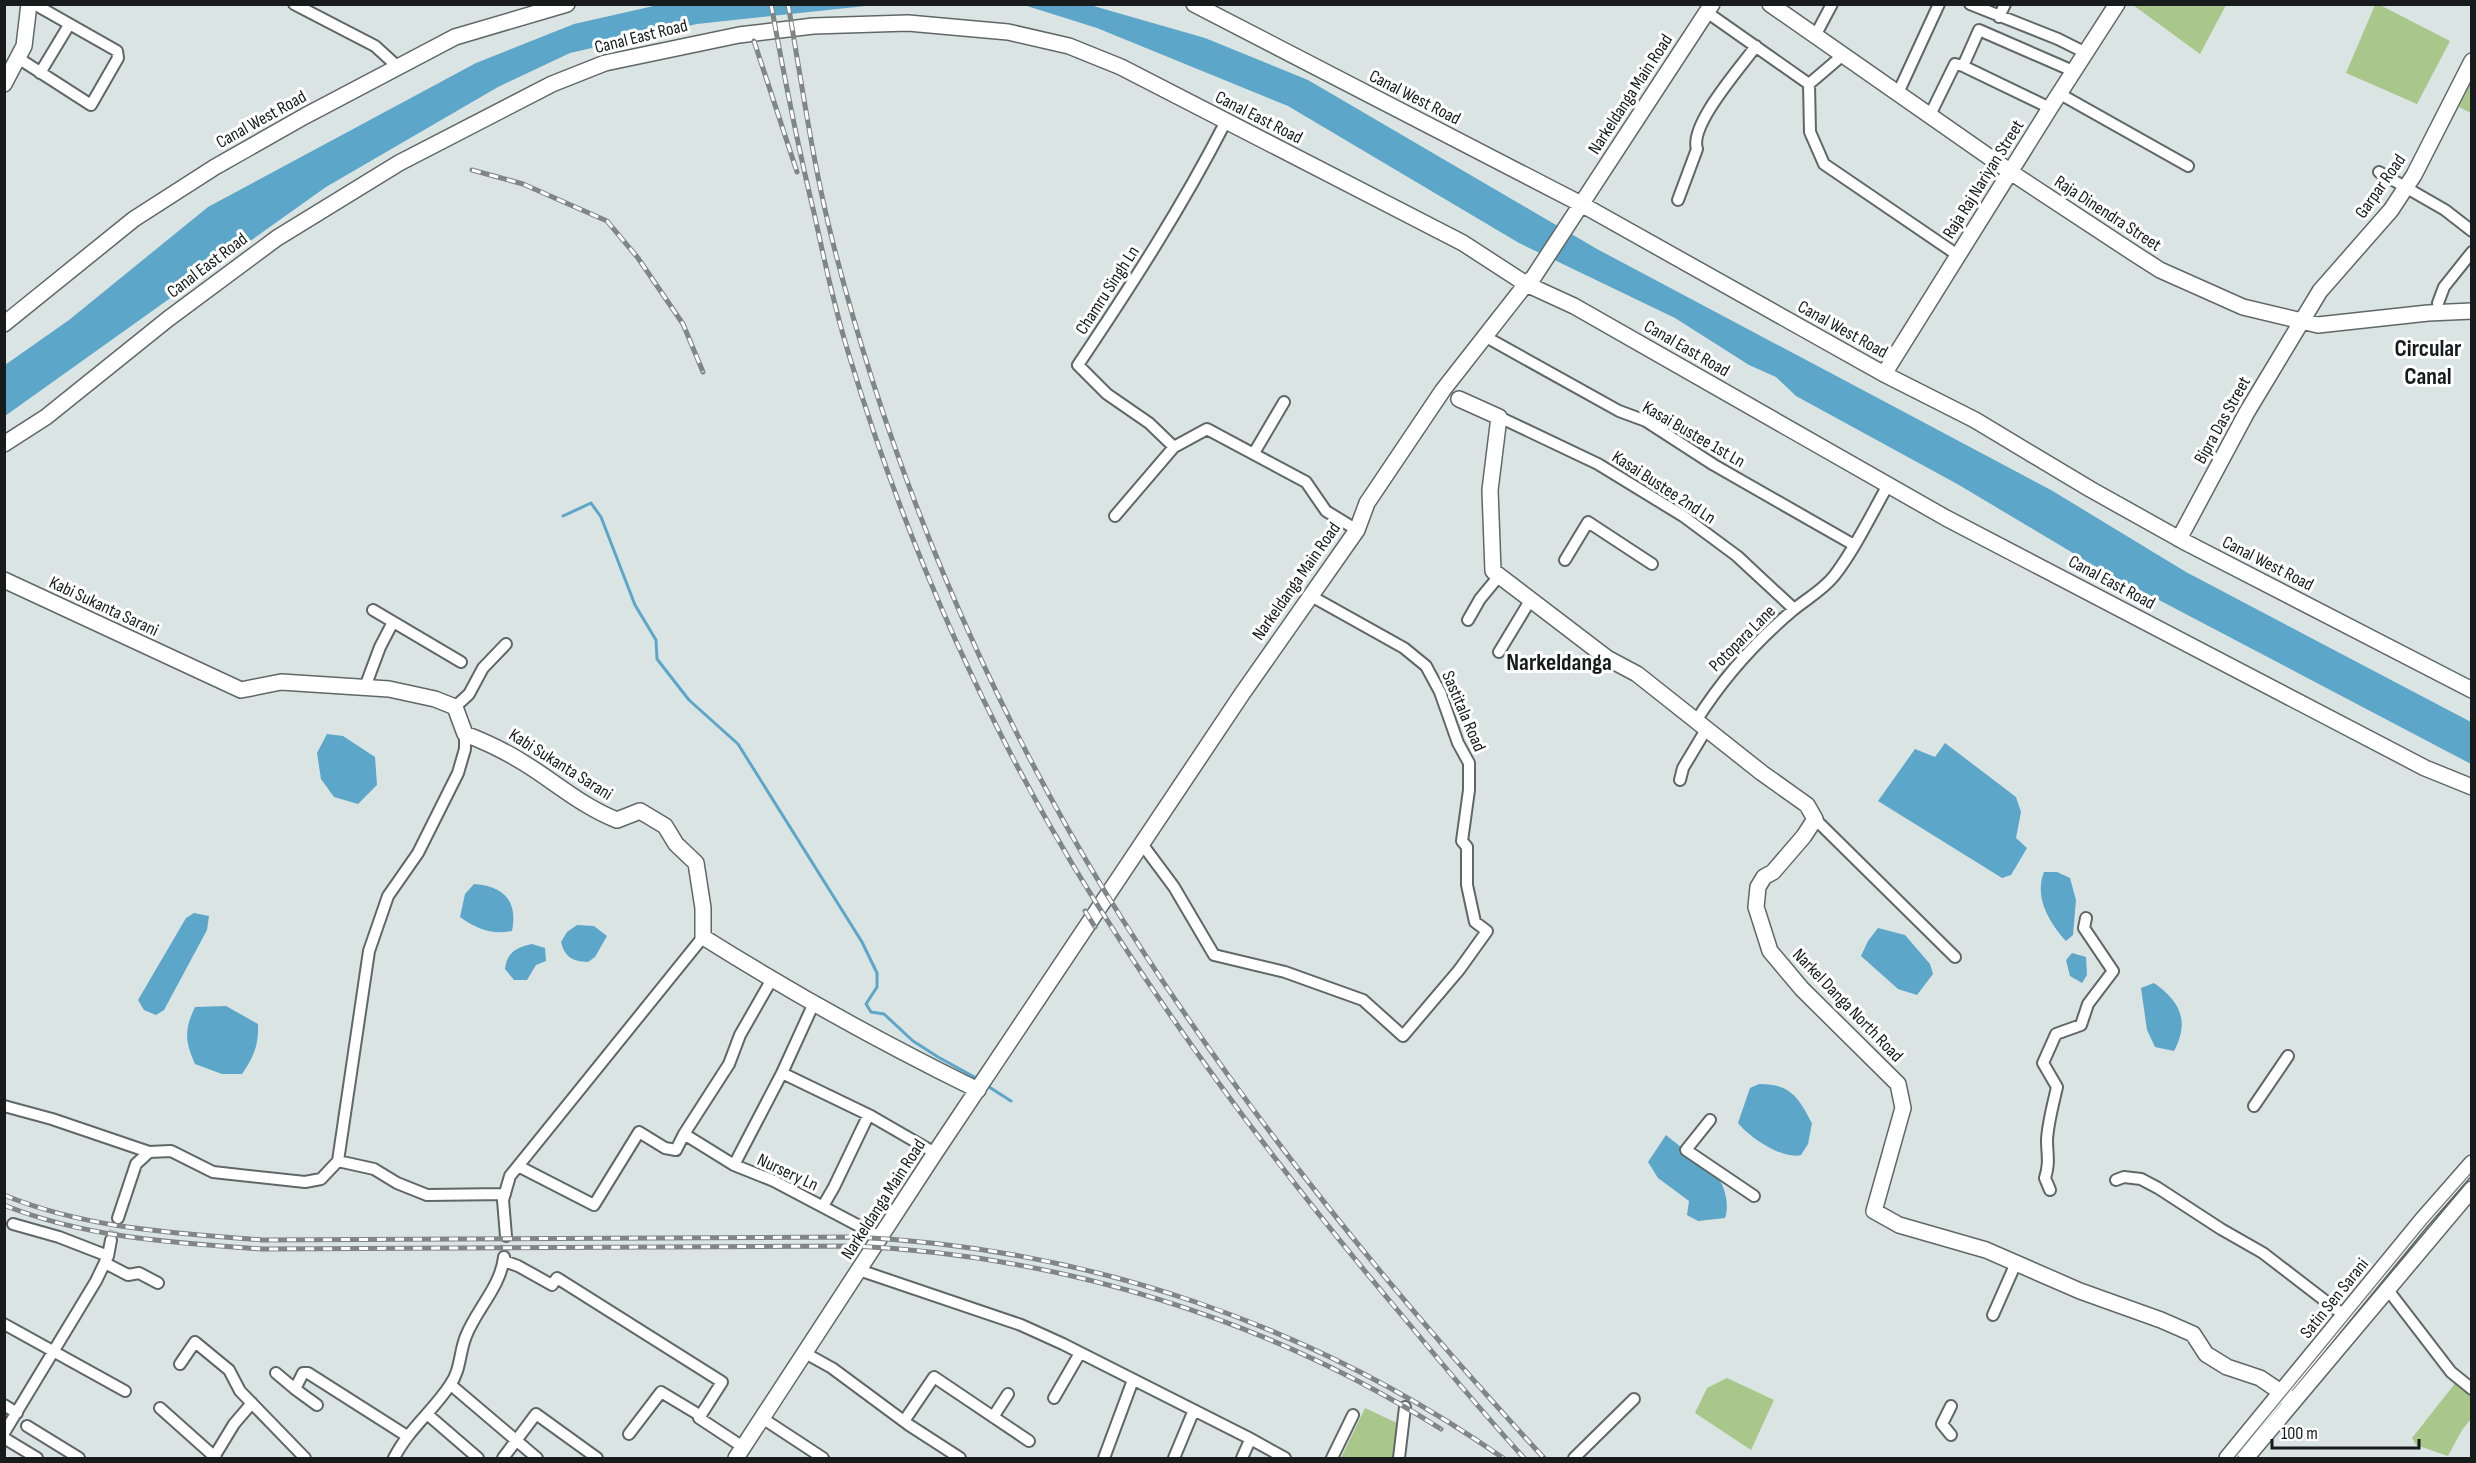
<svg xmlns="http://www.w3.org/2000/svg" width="2476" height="1463" viewBox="0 0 2476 1463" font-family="'Sofia Sans Condensed',sans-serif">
<rect width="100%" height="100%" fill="#dae4e2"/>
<!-- green -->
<path fill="#a9c78b" d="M2133,5H2226L2200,54Z
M2375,5H2380L2450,41L2417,104L2346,73Z
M2471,82L2472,113H2471L2459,107Z
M1727,1378L1774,1400L1751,1450L1695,1413L1707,1388Z
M2457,1381L2471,1393V1419L2462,1430L2448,1456L2416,1445L2412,1438Z
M1365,1408L1399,1424L1395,1458H1341Z"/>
<!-- water -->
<path fill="#5ca6ca" d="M658,5H875L697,24L570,53L498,87L326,187L5,416V365L69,320L208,207L476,63L574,24Z
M972,5H1090L1205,38L1308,80L1597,249L2051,490L2186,572L2471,722V764L2098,568L1959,485L1796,396L1776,377L1749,365L1675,318L1519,243L1288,106L1097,28L1027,6Z
M327,734L343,736L375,757L377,785L358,804L334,797L321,779L317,753Z
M1945,743L2016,797L2021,812L2016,838L2027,848L2011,875L2002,878L1878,801L1915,749L1935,757Z
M2044,872H2057L2070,878L2076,900L2073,935L2066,941C2049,922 2034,897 2044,872Z
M474,884C504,886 518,901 512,931C492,935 477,929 460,917L465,894Z
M194,913L209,916L207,930L164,1010L156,1015L144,1010L138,1000L186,918Z
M577,925L594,926L607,936L595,957L588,962C573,961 565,958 561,942L567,932Z
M1878,928L1905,935L1930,964L1933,974L1917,995L1898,989L1861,956L1868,941Z
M532,944L545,948L546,961L536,965L527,980H514L505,969C507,952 517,947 532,944Z
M2072,953L2086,957L2087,975L2082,983L2070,976L2066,960Z
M2154,983C2180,1001 2190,1021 2174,1051L2155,1047L2147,1030L2141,988Z
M226,1006L258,1024C259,1044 254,1057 242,1074H222L195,1064C185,1041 184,1030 195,1007Z
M1759,1084C1791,1084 1798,1097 1812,1123L1808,1144L1801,1155C1783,1160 1749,1137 1738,1123L1750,1088Z
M1666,1135C1680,1147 1710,1168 1720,1181C1726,1190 1729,1208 1725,1218L1698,1221L1687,1215L1689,1201L1658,1178L1648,1162Z"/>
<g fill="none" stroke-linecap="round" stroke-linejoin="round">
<!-- stream -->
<path stroke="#5ca6ca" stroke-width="3" d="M563,516L591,503L601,517L635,605L656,640L657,659L689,700L738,744L862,942L877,973V987L866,1004L871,1012L884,1014L913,1041L938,1057L978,1079
M986,1085L1011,1101"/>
<!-- street-tunnel -->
<path stroke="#b3bcba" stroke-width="10" stroke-dasharray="10 5" stroke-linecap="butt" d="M111,1240L118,1218
M504,1255L506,1236"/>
<defs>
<path id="street" d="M294,4L375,46L398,67
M1970,4L2058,39L2086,53
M1708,13L1809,84
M1999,17L2005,4
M1815,36L1832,4
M1843,55L1809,84L1810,132L1824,164L1959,256
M18,58L91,105L118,58L117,51L34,4
M40,73L69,25
M1898,93L1939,4
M2060,94L2188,166
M2050,108L1963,66L1979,30L2073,71
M1930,115L1955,64L1963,66
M2379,172L2445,210L2472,231
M1678,200L1697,149C1689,125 1741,67 1756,46
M2438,303L2444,287L2472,252
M1486,337L1619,411L1646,421L1714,465L1854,545
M1499,417L1598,464L1683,516L1737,556L1794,609
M1174,447L1149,423L1107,394L1078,365C1131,286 1182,207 1225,123
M1254,453L1284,402
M1115,516L1174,447L1207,429L1306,482L1326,511L1357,530
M1565,560L1588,522L1652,564
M373,610L461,662
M1468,620L1480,599L1499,576
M1499,652L1531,599
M365,687L380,647L393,622
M455,707L469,694L483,668L506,644
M1696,721C1723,678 1753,644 1792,611C1806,599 1822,591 1834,576C1855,549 1871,515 1888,485
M1680,780L1683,768L1707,728
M1815,819L1955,957
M1142,844L1174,887L1214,955L1285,972L1363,1000L1403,1036L1459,970L1487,931L1475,922L1467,885V847L1462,841L1469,790V763L1458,743L1440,692L1426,666L1404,648L1311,596
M782,1073L871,1116L935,1153
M4,1106L52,1119L149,1152L171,1151L213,1172L305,1182L321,1179L338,1161L374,1169L397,1183L427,1195L505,1194
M2254,1106L2288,1056
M1710,1120L1686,1150L1754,1196
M684,1134L734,1165L774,1181L880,1237
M338,1161L369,951L388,896L418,853L458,773L465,749V734
M734,1165L782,1073L814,1003
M518,1166L594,1205L639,1132L665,1148L676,1150L684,1134L729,1064L740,1035L772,979
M2116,1180L2124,1177L2141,1179L2158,1188L2221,1229L2263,1253L2345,1316
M2050,1190L2045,1178C2050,1162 2047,1155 2047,1140C2048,1122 2053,1105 2057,1087L2043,1063L2056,1034L2081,1025L2088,1004L2113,971L2084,928L2086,918
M823,1206L834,1187L868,1116
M118,1218L136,1164L149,1152
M13,1224L59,1237L108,1256
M506,1236L503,1200L510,1176L703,937
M504,1261L518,1266L552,1285L557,1278L722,1382L699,1418L743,1447
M105,1263L128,1275L139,1273L158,1283
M859,1270L1021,1325L1063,1344L1247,1437L1285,1458
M2388,1290L2451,1372L2472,1389
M1993,1315L2016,1263
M4,1324L125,1391
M805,1353L832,1368L909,1425L960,1458
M180,1364L195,1342L229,1370L240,1391L305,1458
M276,1373L295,1389
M451,1385L537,1458
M1054,1398L1080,1353
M4,1405L17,1413
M317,1405L295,1389L303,1373H308L407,1436
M160,1408L216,1458
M427,1414L478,1458
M993,1417L1008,1394
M762,1418L823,1458
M904,1421L934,1377L1029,1441
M27,1426L79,1458
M4,1433L96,1281L108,1256L111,1240
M629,1434L661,1392L701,1416
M1951,1435L1942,1424L1951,1406
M4,1438L37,1458
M214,1457L234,1424L252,1403
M394,1458C408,1430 433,1411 450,1385C461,1370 459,1353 466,1336C476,1310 501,1286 504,1257
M503,1458L536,1414L597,1458
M1104,1458L1133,1380
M1174,1458L1194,1410
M1242,1458L1250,1440
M1332,1458L1353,1415
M1399,1458L1405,1407
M1574,1458L1634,1399"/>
<path id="secondary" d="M1194,4L1581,204L1884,374L1975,420L2090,489L2183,541L2472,690
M1770,4L2015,175L2135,254L2160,270L2243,307L2318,325L2428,313L2472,311
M4,84L24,46L29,4
M4,324L134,219L215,167L305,116L455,37L567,4
M1884,374L2050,108L2117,4
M1459,399L1499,417L1490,490L1493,571L1607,658L1637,674L1762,773L1807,805L1815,819L1804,836L1773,872L1764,877L1758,887L1756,907L1770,951L1802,989L1898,1084L1903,1108L1874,1211L1899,1225L1986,1250L2080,1291L2161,1320L2193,1334L2206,1354L2227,1367L2260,1378L2294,1401
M4,444L46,417L168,319L277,238L399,163L552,84L605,63L739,35L813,26L908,23L1008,32L1069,46L1121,67L1463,243L1526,284L1574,306L1946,518L2425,768L2472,787
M2179,539L2247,412L2320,291L2391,210L2414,175L2472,61
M4,580L241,690L281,682L389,689L435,699L455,707L465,734C486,742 505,751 524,763C555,782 583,807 617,820L640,811L665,826L676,844L696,863L703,908V937C792,993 884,1044 978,1090
M736,1458L935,1153L1242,694L1357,530L1367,503L1443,390L1526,284L1533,278L1712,4
M2227,1458L2422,1220L2472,1163
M2246,1458L2472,1189"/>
</defs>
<!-- street casing -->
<use href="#street" stroke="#5f6866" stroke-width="14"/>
<!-- secondary casing -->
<use href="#secondary" stroke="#5f6866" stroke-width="18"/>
<!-- street -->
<use href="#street" stroke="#fff" stroke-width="10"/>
<!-- secondary -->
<use href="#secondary" stroke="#fff" stroke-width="15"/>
<!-- tram -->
<path stroke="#7f8685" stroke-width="1.5" d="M2234,1458L2426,1224L2472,1172"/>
<defs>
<path id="rail" d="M771,4C784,76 798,147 815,217C825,264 835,310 849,355C903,533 978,707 1074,867C1173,1030 1287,1180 1410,1325C1447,1370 1485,1415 1524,1458
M788,4C802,84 813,165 833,243C890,467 983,692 1104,890C1228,1091 1384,1285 1544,1458
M754,41L797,172
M472,170L523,184L607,221L638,258L683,324L703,372
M1085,911L1095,927
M4,1195C86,1229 176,1233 262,1240L855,1237C1088,1248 1312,1325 1503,1458
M4,1205C85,1238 176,1243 262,1249L855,1246C1061,1256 1266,1318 1441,1429"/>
</defs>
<!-- rail casing -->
<use href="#rail" stroke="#7f8685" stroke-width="5"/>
<!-- rail -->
<use href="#rail" stroke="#fff" stroke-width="3" stroke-dasharray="9" stroke-linecap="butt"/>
</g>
<g text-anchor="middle" stroke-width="6" stroke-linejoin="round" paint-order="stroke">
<!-- street labels -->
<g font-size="18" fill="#181b1b" stroke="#fff">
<text transform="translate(641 36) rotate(-14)" y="6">Canal East Road</text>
<text transform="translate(1630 94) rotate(-57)" y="6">Narkeldanga Main Road</text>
<text transform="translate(1415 97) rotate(27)" y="6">Canal West Road</text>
<text transform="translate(1259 117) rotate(27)" y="6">Canal East Road</text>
<text transform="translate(261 119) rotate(-29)" y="6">Canal West Road</text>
<text transform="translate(1983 179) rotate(-58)" y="6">Raja Raj Nariyan Street</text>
<text transform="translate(2380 186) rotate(-55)" y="6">Garpar Road</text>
<text transform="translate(2108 213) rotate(33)" y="6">Raja Dinendra Street</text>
<text transform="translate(207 265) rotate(-37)" y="6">Canal East Road</text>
<text transform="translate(1107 290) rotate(-57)" y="6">Chamru Singh Ln</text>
<text transform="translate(1843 329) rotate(29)" y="6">Canal West Road</text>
<text transform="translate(1687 348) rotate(30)" y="6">Canal East Road</text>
<text transform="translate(2222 420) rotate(-61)" y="6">Bipra Das Street</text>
<text transform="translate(1694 434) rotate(30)" y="6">Kasai Bustee 1st Ln</text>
<text transform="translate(1664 487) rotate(33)" y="6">Kasai Bustee 2nd Ln</text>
<text transform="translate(2268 563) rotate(27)" y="6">Canal West Road</text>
<text transform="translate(1296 581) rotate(-55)" y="6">Narkeldanga Main Road</text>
<text transform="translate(2112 582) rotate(28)" y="6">Canal East Road</text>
<text transform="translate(104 606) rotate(25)" y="6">Kabi Sukanta Sarani</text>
<text transform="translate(1742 638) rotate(-45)" y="6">Potopara Lane</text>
<text transform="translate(1464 711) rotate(67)" y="6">Sastitala Road</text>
<text transform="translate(561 764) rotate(32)" y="6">Kabi Sukanta Sarani</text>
<text transform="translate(1848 1005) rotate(46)" y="6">Narkel Danga North Road</text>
<text transform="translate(788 1172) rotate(25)" y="6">Nursery Ln</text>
<text transform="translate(883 1199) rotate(-57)" y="6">Narkeldanga Main Road</text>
<text transform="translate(2334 1298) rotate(-51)" y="6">Satin Sen Sarani</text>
</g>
<!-- district labels -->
<g font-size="24" font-weight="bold" fill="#181b1b" stroke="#fff">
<text x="2428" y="356">Circular<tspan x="2428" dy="28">Canal</tspan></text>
<text x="1559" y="670">Narkeldanga</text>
</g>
</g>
<!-- border -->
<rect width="2476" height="1463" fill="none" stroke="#181b1b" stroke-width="12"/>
<!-- scale -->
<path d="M2272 1439v9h147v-9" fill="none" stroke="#181b1b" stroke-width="3"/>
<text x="2281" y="1439" font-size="18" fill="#181b1b" stroke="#ffffff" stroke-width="4.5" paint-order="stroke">100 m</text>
</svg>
